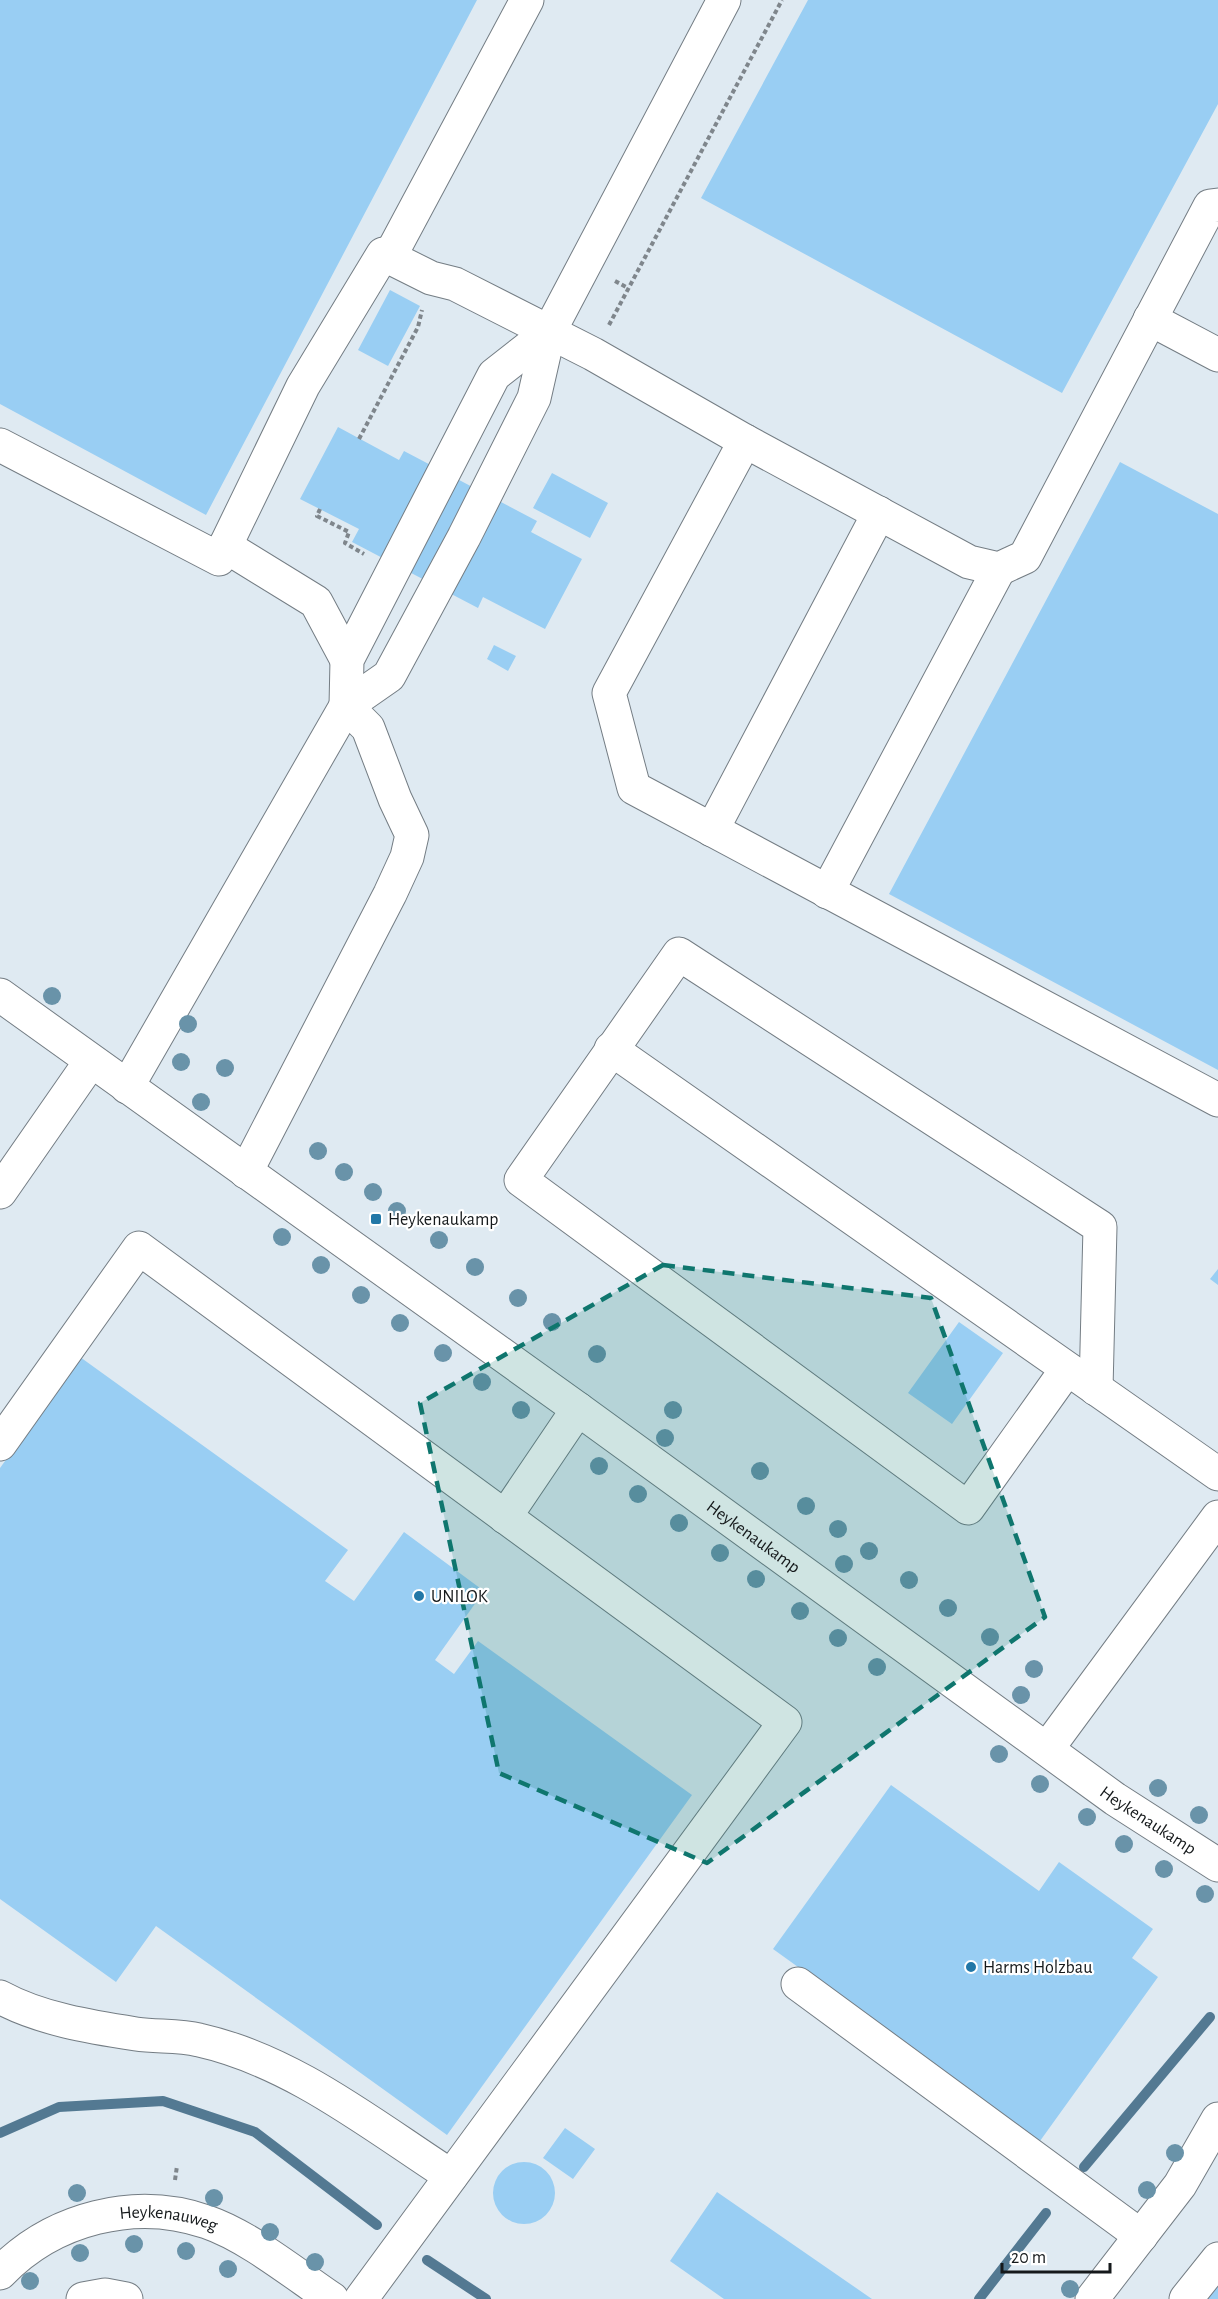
<svg xmlns="http://www.w3.org/2000/svg" width="1218" height="2299" viewBox="0 0 1218 2299" font-family="'Alegreya Sans',sans-serif">
<rect width="100%" height="100%" fill="#dfeaf2"/>
<g fill="none" stroke-linecap="round" stroke-linejoin="round">
<!-- stream -->
<path stroke="#537992" stroke-width="10" d="M0,2133L59,2107L163,2101L255,2132L377,2225
M1084,2167L1210,2017
M427,2260L486,2299
M979,2299L1046,2213"/>
</g>
<!-- building -->
<path fill="#99cef3" d="M0,0H477L206,515L0,404Z
M808,0H1218V104L1062,393L701,198Z
M390,290L420,306L388,366L358,350Z
M338,427L399,460L404,451L537,521L531,532L582,559L545,629L483,597L478,608L352,542L359,529L300,499Z
M1120,462L1218,514V1070L889,894Z
M552,473L608,503L590,538L533,508Z
M494,645L516,656L508,671L487,659Z
M1218,1269V1285L1210,1279Z
M959,1322L1003,1353L952,1424L908,1393Z
M80,1357L348,1550L325,1581L354,1601L404,1532L484,1591L435,1660L454,1674L478,1641L692,1795L447,2135L156,1926L116,1982L0,1899V1468Z
M891,1785L1039,1891L1059,1862L1153,1929L1132,1958L1158,1977L1040,2141L773,1949Z
M565,2128L595,2149L573,2179L543,2158Z
M493 2193a31 31 0 1 1 62 0a31 31 0 1 1-62 0Z
M717,2192L872,2299H724L670,2261Z
M1218,2274V2299H1199Z"/>
<g fill="none" stroke-linecap="round" stroke-linejoin="round">
<defs>
<g id="minor">
<path d="M389,258L527,0"/>
<path d="M1150,319L1218,355"/>
<path d="M745,441L609,693L634,788L1218,1100"/>
<path d="M0,445L219,559L303,386L383,254L431,278L455,284L593,354L745,441L969,562L999,569L1025,557L1210,206L1218,205"/>
<path d="M225,546L316,602L347,660"/>
<path d="M712,830L879,513"/>
<path d="M827,892L999,569"/>
<path id="s1" d="M0,995L578,1409L1115,1799L1218,1865"/>
<path d="M611,1049L1218,1474"/>
<path d="M127,1087L346,706L389,676L464,537L534,398L549,332L724,0"/>
<path d="M246,1172L390,894L407,857L412,835L395,799L368,728L346,706L347,660L494,375L549,332"/>
<path d="M0,1192L91,1061"/>
<path d="M1067,1369L968,1508L521,1180L679,954L1100,1227L1096,1389"/>
<path d="M0,1444L139,1248L785,1722L361,2299"/>
<path d="M505,1517L578,1409"/>
<path d="M1047,1749L1218,1517"/>
<path d="M798,1984L1141,2236"/>
<path d="M0,1997C40,2019 91,2027 136,2034C157,2037 179,2035 199,2040C293,2061 372,2125 451,2176"/>
<path id="s2" d="M0,2273C53,2218 135,2197 207,2222C248,2236 295,2274 332,2299"/>
<path d="M83,2299L105,2295L126,2299"/>
<path d="M1092,2299L1180,2185L1218,2119"/>
<path d="M1186,2299L1218,2259"/>
</g>
</defs>
<!-- minor casing -->
<use href="#minor" stroke="#747d84" stroke-width="35"/>
<!-- path -->
<path stroke="#7f868c" stroke-width="4" stroke-dasharray="4.5 3" stroke-linecap="butt" d="M615,281L628,288
M609,325L782,0
M359,439L418,327L422,310
M320,509L317,516L349,532L345,543L364,554
M175,2180L177,2166"/>
<!-- minor -->
<use href="#minor" stroke="#fff" stroke-width="33"/>
</g>
<!-- trees -->
<g fill="#6993a9">
<circle cx="52" cy="996" r="9"/>
<circle cx="188" cy="1024" r="9"/>
<circle cx="181" cy="1062" r="9"/>
<circle cx="225" cy="1068" r="9"/>
<circle cx="201" cy="1102" r="9"/>
<circle cx="318" cy="1151" r="9"/>
<circle cx="344" cy="1172" r="9"/>
<circle cx="373" cy="1192" r="9"/>
<circle cx="397" cy="1211" r="9"/>
<circle cx="282" cy="1237" r="9"/>
<circle cx="439" cy="1240" r="9"/>
<circle cx="321" cy="1265" r="9"/>
<circle cx="475" cy="1267" r="9"/>
<circle cx="361" cy="1295" r="9"/>
<circle cx="518" cy="1298" r="9"/>
<circle cx="552" cy="1322" r="9"/>
<circle cx="400" cy="1323" r="9"/>
<circle cx="443" cy="1353" r="9"/>
<circle cx="597" cy="1354" r="9"/>
<circle cx="482" cy="1382" r="9"/>
<circle cx="521" cy="1410" r="9"/>
<circle cx="673" cy="1410" r="9"/>
<circle cx="665" cy="1438" r="9"/>
<circle cx="599" cy="1466" r="9"/>
<circle cx="760" cy="1471" r="9"/>
<circle cx="638" cy="1494" r="9"/>
<circle cx="806" cy="1506" r="9"/>
<circle cx="679" cy="1523" r="9"/>
<circle cx="838" cy="1529" r="9"/>
<circle cx="869" cy="1551" r="9"/>
<circle cx="720" cy="1553" r="9"/>
<circle cx="844" cy="1564" r="9"/>
<circle cx="756" cy="1579" r="9"/>
<circle cx="909" cy="1580" r="9"/>
<circle cx="948" cy="1608" r="9"/>
<circle cx="800" cy="1611" r="9"/>
<circle cx="990" cy="1637" r="9"/>
<circle cx="838" cy="1638" r="9"/>
<circle cx="877" cy="1667" r="9"/>
<circle cx="1034" cy="1669" r="9"/>
<circle cx="1021" cy="1695" r="9"/>
<circle cx="999" cy="1754" r="9"/>
<circle cx="1040" cy="1784" r="9"/>
<circle cx="1158" cy="1788" r="9"/>
<circle cx="1199" cy="1815" r="9"/>
<circle cx="1087" cy="1817" r="9"/>
<circle cx="1124" cy="1844" r="9"/>
<circle cx="1164" cy="1869" r="9"/>
<circle cx="1205" cy="1894" r="9"/>
<circle cx="1175" cy="2153" r="9"/>
<circle cx="1147" cy="2190" r="9"/>
<circle cx="77" cy="2193" r="9"/>
<circle cx="214" cy="2198" r="9"/>
<circle cx="270" cy="2232" r="9"/>
<circle cx="134" cy="2244" r="9"/>
<circle cx="186" cy="2251" r="9"/>
<circle cx="80" cy="2253" r="9"/>
<circle cx="315" cy="2262" r="9"/>
<circle cx="228" cy="2269" r="9"/>
<circle cx="30" cy="2281" r="9"/>
<circle cx="1070" cy="2289" r="9"/>
</g>
<!-- marked area -->
<path fill="#0f766e" fill-opacity="0.2" stroke="#0f766e" stroke-width="4.5" stroke-dasharray="12 8" stroke-linejoin="round" d="M663,1265L931,1298L1045,1617L707,1863L499,1773L420,1403Z"/>
<!-- markers -->
<g fill="#2177a7" stroke="#fff" stroke-width="2">
<rect x="370" y="1213" width="12" height="12" rx="3"/>
<circle cx="419" cy="1596" r="6"/>
<circle cx="971" cy="1967" r="6"/>
</g>
<g text-anchor="middle" stroke-width="4.5" stroke-linejoin="round" paint-order="stroke">
<!-- poi labels -->
<g font-size="18" fill="#15191b" stroke="#fff" text-anchor="start">
<text x="388" y="1225">Heykenaukamp</text>
<text x="431" y="1602">UNILOK</text>
<text x="983" y="1973">Harms Holzbau</text>
</g>
<!-- street labels -->
<g font-size="18" fill="#15191b" stroke="#fff">
<text dy="6" stroke="none"><textPath href="#s1" startOffset="928">Heykenaukamp</textPath></text>
<text dy="6" stroke="none"><textPath href="#s1" startOffset="1414">Heykenaukamp</textPath></text>
<text dy="6" stroke="none"><textPath href="#s2" startOffset="186">Heykenauweg</textPath></text>
</g>
</g>
<!-- scale -->
<path d="M1002 2263v9h108v-9" fill="none" stroke="#15191b" stroke-width="3"/>
<text x="1011" y="2263" font-size="18" fill="#15191b" stroke="#ffffff" stroke-width="4.5" paint-order="stroke">20 m</text>
</svg>
